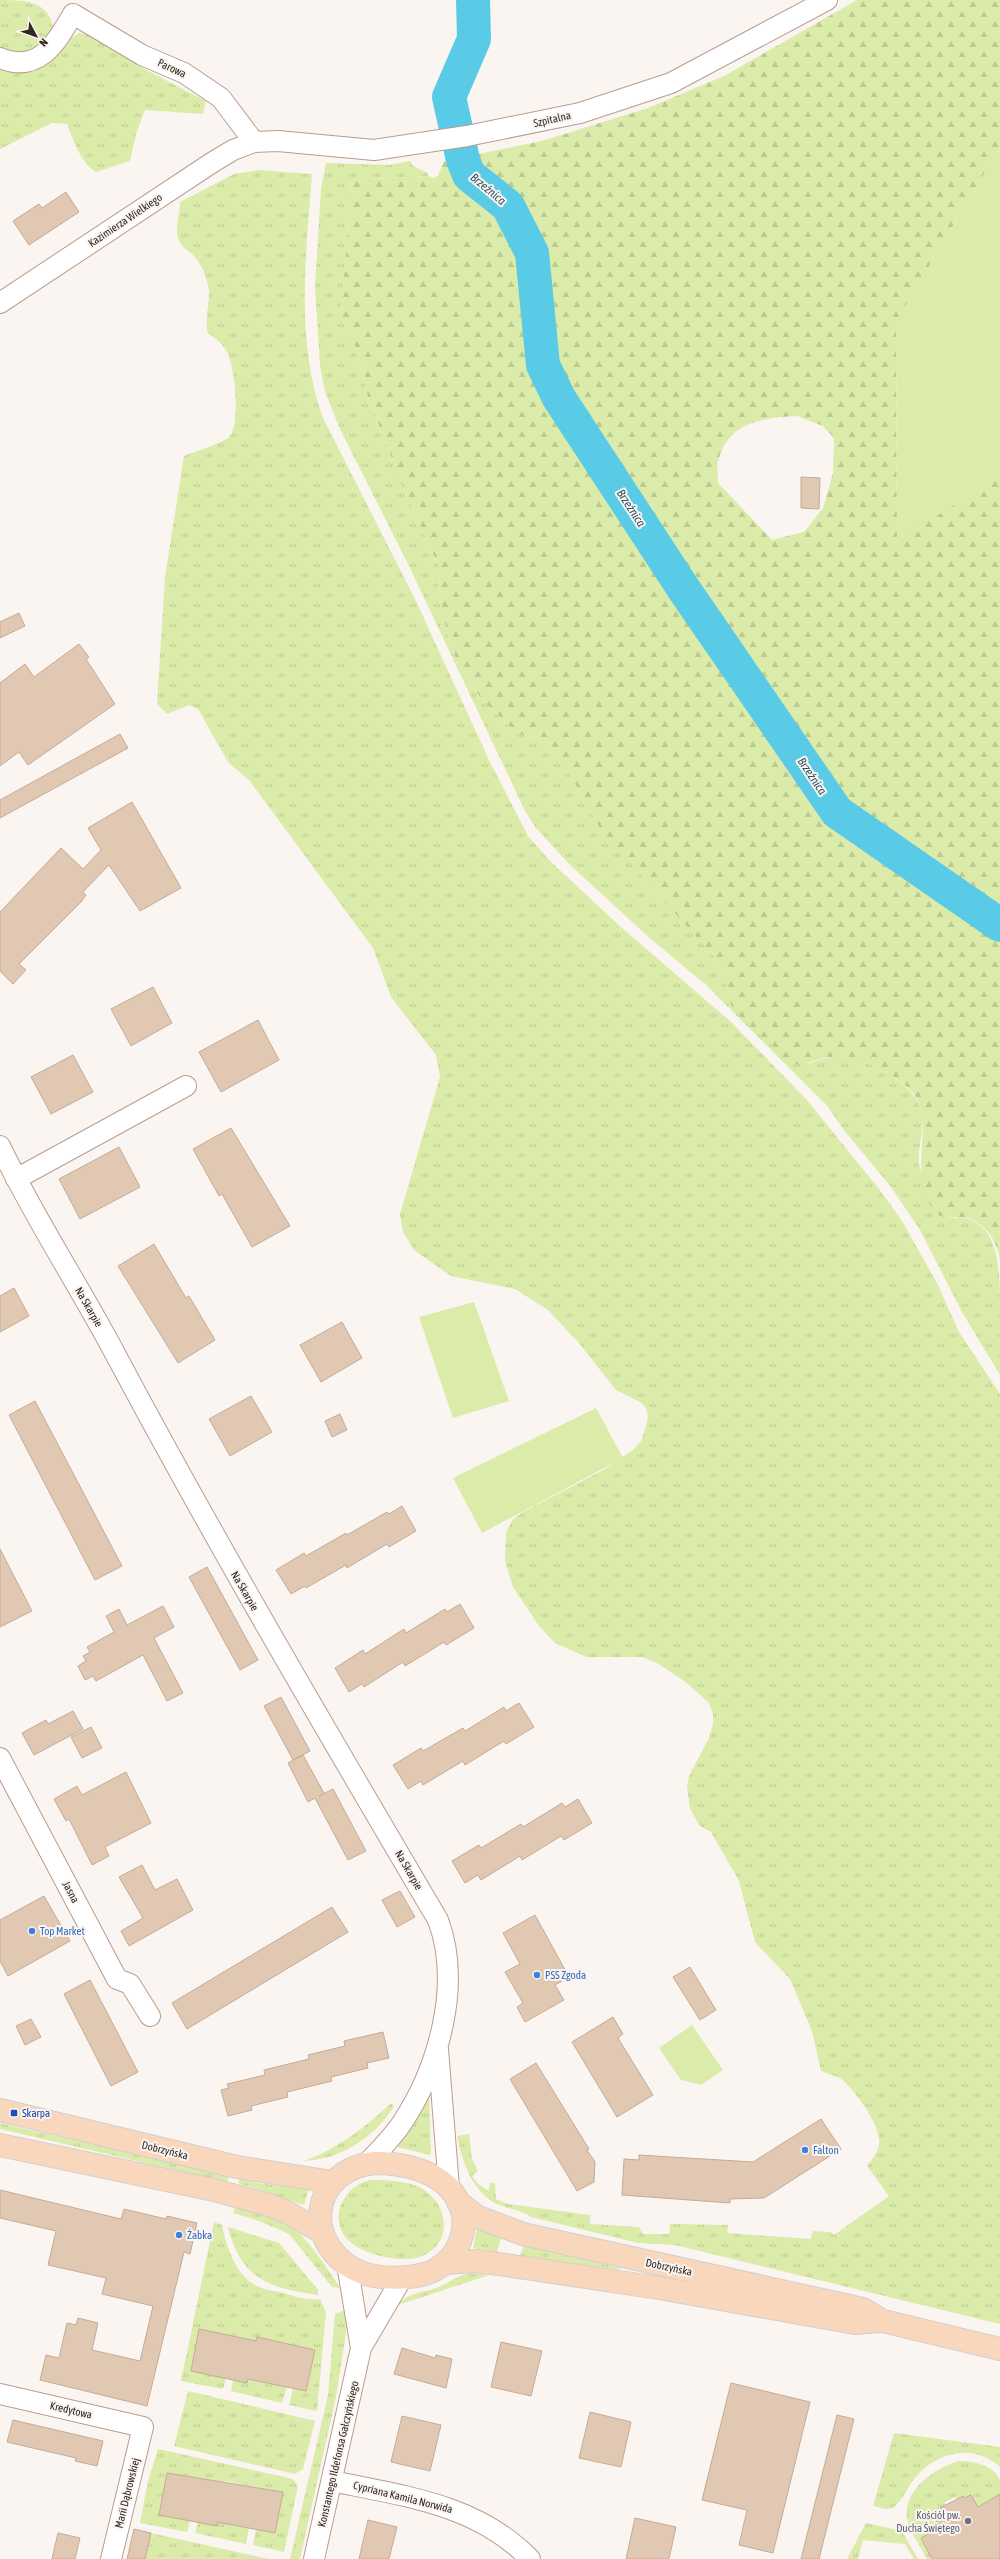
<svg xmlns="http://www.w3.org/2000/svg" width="1000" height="2559" viewBox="0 0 1000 2559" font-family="'Asap Condensed',sans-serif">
<defs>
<pattern id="grass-tufts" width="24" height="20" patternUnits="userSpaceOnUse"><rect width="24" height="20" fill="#dbeba9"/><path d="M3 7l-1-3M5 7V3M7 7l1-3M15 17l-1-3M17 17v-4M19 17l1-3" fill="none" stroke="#bcca91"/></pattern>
<pattern id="forest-firs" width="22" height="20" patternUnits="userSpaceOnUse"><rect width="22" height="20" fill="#dbeba9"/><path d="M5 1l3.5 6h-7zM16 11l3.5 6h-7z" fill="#bcca91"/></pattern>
</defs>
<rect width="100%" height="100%" fill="#fbf5f2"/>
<!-- grass -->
<path fill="url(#grass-tufts)" d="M0,0C23,0 47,0 53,26C48,49 20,61 0,47Z
M79,33L88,35L148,71L206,101L203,114L145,110L136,134L130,161L96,172C80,162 74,141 67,124L52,123L0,149V66L67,41Z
M410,161L413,166L428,173V176L352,180L341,312L358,353L368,397L405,492L439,567L438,589L449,641L459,667L483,701L518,734L547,740L558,753L727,971V987L809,1064C824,1056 842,1055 859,1060C879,1065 914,1087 920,1107C927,1126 917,1145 919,1164C920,1173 942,1207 948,1218C1000,1212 1000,1268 1000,1307C1000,1330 1000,1352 1000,1375L962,1312L920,1230L891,1187L843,1129L828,1107L705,984L653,941L570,865L536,828L525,811L410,568L340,429L325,392L320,366L315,286L321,189L326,163L389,165Z
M259,170L312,174C306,254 295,341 323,418L415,599L489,760L528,836L550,861L622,928L730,1021L806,1099L879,1189L902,1221L937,1283L959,1332L1000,1394V2324L675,2245L638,2243L531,2217C521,2210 511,2210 499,2205C473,2194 462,2162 457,2136L469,2134L472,2159L478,2171L472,2176L478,2184L489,2191L490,2183H495L496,2199L508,2204L590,2215V2224L639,2227L643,2234H669L670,2224L728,2225L727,2233L811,2239L813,2231L831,2232L834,2235L889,2196L867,2166C873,2158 881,2149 879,2138C877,2121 856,2093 844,2081C838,2076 828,2074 821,2071L812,2031L790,1979L755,1942L739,1881L711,1832L700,1826L690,1809L687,1786L689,1776L709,1738L713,1724V1714L709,1703L687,1683L657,1663L642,1657H586L555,1643L539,1626L513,1587L505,1561L506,1532L513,1519L523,1512L605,1469L634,1449L641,1441L646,1426L648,1416L646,1408L640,1402L616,1390L578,1342L548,1310L515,1289L451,1276L414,1250L403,1232L400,1214L440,1077L436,1055L391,997L373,948L249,780L228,762L198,709L189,705L167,714L157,704L165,577L184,456C194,452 223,443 229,437C241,425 235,366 227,352C223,344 215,338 208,333C203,316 213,298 207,281C205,274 201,264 196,259C189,248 179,250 177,233C176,224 180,212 180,202L234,174Z
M429,2094L431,2153L429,2155L398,2147L396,2145Z
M391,2103L394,2106C375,2138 339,2160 303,2161C335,2151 367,2126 391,2103Z
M0,2123L229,2176L227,2182L0,2129Z
M240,2178L257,2183L309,2189L304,2205L238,2183Z
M369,2180C386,2180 407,2180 423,2189C452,2207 452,2250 415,2258C396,2262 363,2254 349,2241C327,2219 343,2187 369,2180Z
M235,2208C254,2212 276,2216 293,2228C307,2238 331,2273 340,2288L332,2287L289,2234L259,2221L233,2213Z
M214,2222L222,2225C226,2246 236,2276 257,2286C265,2290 275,2291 284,2293C296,2297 307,2300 320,2299L326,2312L317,2411L289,2405L293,2388L306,2391L315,2350L257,2338L256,2341L200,2329L191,2371L226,2378L223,2389L181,2381Z
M228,2227L279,2243L318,2290V2295C268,2288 241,2279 228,2227Z
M477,2228L501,2238L497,2252L473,2248Z
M524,2245L620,2268V2270L520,2256Z
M470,2273L489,2275L398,2305C409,2291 426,2293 441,2286C451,2281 459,2275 470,2273Z
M345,2310L347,2326L336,2397L300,2559H290L328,2395L335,2314Z
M248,2379L287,2387L282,2403L231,2391L233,2380L247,2383Z
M188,2391L315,2421L303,2469L295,2474L174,2446Z
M894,2433L1000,2447V2467C974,2443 937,2451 915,2478C907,2488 903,2500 893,2508L885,2509L873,2506Z
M158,2449L293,2479L298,2486L284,2552L253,2545L256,2529L275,2533L283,2492L225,2481L190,2521L187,2532L140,2523L148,2481Z
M959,2461C973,2461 995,2465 1000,2481C1000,2486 1000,2495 1000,2500L997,2496L978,2507L971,2495L957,2499L955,2497L945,2502L946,2505L940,2508V2527L921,2538L932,2559H927C921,2547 912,2535 908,2523C899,2492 935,2468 959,2461Z
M198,2522L217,2526V2522L249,2528L246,2544L195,2533Z
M866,2523L902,2531L918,2559H914L905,2544L863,2540L858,2559H847Z
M151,2533L269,2559H145Z"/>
<!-- forest -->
<path fill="url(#forest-firs)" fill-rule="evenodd" d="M857,0H1000V147L896,322L897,540L1000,476V1260C997,1238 981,1217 958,1217C949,1217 941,1219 935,1212C904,1173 939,1120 911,1091C892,1071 847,1050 820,1059C808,1062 805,1067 791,1063C786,1061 780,1053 776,1049C766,1039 735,1014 731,1004C726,993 727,982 727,971L602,832L558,753L547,740L518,734L483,701L459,667L449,641L438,589L439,567L405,492L368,397L358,353L341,312L352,180L428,176L433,178L438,176L444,161L542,141L648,108L724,76ZM797,416L823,426L834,438L833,473L823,508L804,532L772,540L718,483C718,475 716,465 719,458C730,421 764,418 797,416Z"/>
<!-- green -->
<path fill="#dbeba9" d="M1000,147V476L897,541L896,322Z
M474,1302L509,1401L453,1418L419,1317Z
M596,1408L623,1458L482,1533L453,1478Z
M692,2025L723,2070L701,2085L681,2080L659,2048Z"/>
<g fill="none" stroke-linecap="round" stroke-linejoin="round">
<!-- river -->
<path stroke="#5acbe6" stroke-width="34" d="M473,0L474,39L449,97L463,160L469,175L508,206L532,253L543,365L559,398L683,588L837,812L1000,925"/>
</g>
<!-- building -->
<path fill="#e1c8b3" stroke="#c4ab96" d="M66,192L79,212L29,245L13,221L39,204L42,208Z
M801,477L820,478L819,509L801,508Z
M19,613L25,626L0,638V622Z
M79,644L89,657L86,659L115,704L28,765L19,752L0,766V683L25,664L34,677Z
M120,734L128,748L0,818V800Z
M132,802L181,888L140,911L109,865L83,892L86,895L81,902L19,964L26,970L13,984L0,971V912L61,848L83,869L101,850L88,828Z
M153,987L172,1023L131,1046L111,1009Z
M258,1020L279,1060L221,1092L199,1052Z
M73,1055L93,1092L51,1114L31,1077Z
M231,1128L290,1226L252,1247L222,1194L219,1196L193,1149Z
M119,1147L140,1187L80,1219L59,1179Z
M154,1244L186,1298L189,1296L215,1340L178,1363L118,1266Z
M14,1288L29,1316L0,1332V1296Z
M342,1322L362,1358L321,1382L300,1345Z
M251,1396L272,1432L230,1456L209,1419Z
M35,1401L122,1566L95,1580L9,1415Z
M340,1414L347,1430L332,1437L325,1421Z
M402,1506L416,1531L389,1547L387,1544L347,1568L346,1565L306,1588L305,1586L291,1594L276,1570L304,1553L306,1556L346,1533L347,1535L387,1512L389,1514Z
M0,1549L32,1611L0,1627Z
M207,1567L258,1660L240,1670L189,1577Z
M460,1604L474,1628L446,1645L444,1642L405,1666L403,1662L364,1687L362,1684L349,1692L335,1668L363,1650L365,1654L404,1629L406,1633L445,1609L447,1612Z
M163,1606L174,1627L154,1638L183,1693L167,1701L143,1655L96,1681L93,1676L85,1680L78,1666L86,1661L83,1656L90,1652L87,1647L114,1632L106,1616L119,1609L127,1625Z
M281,1697L310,1751L293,1760L264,1706Z
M519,1703L534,1727L506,1744L504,1741L465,1765L463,1761L423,1785L421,1781L408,1789L393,1765L421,1748L423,1751L463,1728L465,1731L504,1707L506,1711Z
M73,1711L83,1729L34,1755L22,1733L46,1720L48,1724Z
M91,1727L102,1748L82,1758L71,1737Z
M303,1755L324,1793L319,1796L333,1789L366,1851L348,1860L315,1798L308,1802L288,1763Z
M126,1772L151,1823L105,1847L109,1856L92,1865L69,1819L66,1821L54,1799L77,1786L82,1795Z
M578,1799L592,1823L564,1840L561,1836L522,1860L520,1856L481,1880L478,1875L465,1883L452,1861L479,1845L481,1848L521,1824L523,1827L562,1803L565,1807Z
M142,1865L155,1890L177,1879L193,1910L129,1946L121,1931L143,1918L119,1877Z
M400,1891L415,1917L397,1927L382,1900Z
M44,1896L70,1941L8,1976L0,1961V1920Z
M332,1907L348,1932L187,2029L172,2003Z
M535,1915L569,1977L555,1985L564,2000L525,2022L517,2007L523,2003L505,1972L520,1964L503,1933Z
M690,1967L716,2010L700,2020L673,1977Z
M90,1980L138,2072L111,2086L64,1994Z
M613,2017L623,2034L618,2038L653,2095L617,2117L572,2042Z
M31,2019L41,2037L25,2045L16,2026Z
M383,2032L389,2058L367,2063L368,2068L331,2077L332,2081L287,2092L288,2097L251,2106L252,2110L228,2116L221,2090L229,2088L227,2084L265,2075L264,2070L309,2059L308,2055L345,2046L344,2041Z
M536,2063L589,2149L587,2150L595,2162L594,2182L577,2191L510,2079Z
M821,2119L841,2149L764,2198L730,2199V2203L622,2195L624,2159L639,2160V2155L753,2162Z
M0,2190L121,2219L124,2209L166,2219L167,2216L197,2223L190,2254L184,2252L147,2406L40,2380L46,2355L59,2358L67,2323L76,2325L78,2318L98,2323L92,2350L140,2361L153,2306L102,2294L106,2278L48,2265L56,2231L0,2218Z
M199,2329L256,2341L257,2337L315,2350L306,2391L248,2379L247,2383L191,2371Z
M501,2342L542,2351L531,2396L491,2387Z
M402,2348L435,2358L436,2355L452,2359L446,2388L394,2374Z
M731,2383L810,2402L773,2553L739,2545L747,2510L702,2500Z
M590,2412L631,2422L621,2467L579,2458Z
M837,2415L854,2419L819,2559H801Z
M402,2416L441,2425L430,2471L391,2462Z
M13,2420L103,2441L97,2466L75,2461L76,2458L7,2442Z
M167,2473L283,2492L275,2533L217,2522V2526L159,2515Z
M1000,2494V2559H932L921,2538L940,2527L933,2515L942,2510L940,2508L963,2496L964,2498L971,2495L978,2507Z
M635,2518L676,2527L669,2559H626Z
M368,2520L397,2527L389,2559H359Z
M134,2529L151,2533L145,2559H127Z
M58,2533L80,2538L75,2559H52Z"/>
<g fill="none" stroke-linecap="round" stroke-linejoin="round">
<defs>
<path id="minor" d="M0,58C39,74 56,43 73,14L142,55L184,73L221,98L254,142
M0,303L213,162L233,150L254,142L278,141L374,150L467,136L580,113L671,83L827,0
M0,1146C35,1220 81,1288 119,1361C220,1550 329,1735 438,1920C462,1984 439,2067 402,2123C392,2138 379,2151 366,2164
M16,1179L186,1086
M0,1758L117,1979L130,1984L150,2016
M438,2049L449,2188
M347,2264L361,2348
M0,2394L143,2427L111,2559
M332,2481C403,2496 477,2504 530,2559
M314,2559L361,2348L402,2278"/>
<path id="major" d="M0,2110L237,2167L332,2182
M0,2145L214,2190L269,2205L287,2212L323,2233
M375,2163C400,2163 430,2169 448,2187C480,2219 459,2270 416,2276C396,2279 373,2279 354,2269C301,2240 312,2169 375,2163Z
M458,2202L478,2217L523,2234L863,2309L883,2321L1000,2349
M447,2263L475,2261L499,2264L659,2288L855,2323L880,2321"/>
</defs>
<!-- minor casing -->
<use href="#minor" stroke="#ba9c8f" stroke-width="22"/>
<!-- major casing -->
<use href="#major" stroke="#d2cfce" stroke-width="24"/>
<!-- minor -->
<use href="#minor" stroke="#fff" stroke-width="20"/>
<!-- major -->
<use href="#major" stroke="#f9d7bc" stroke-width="22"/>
</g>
<!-- markers -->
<g fill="#3f7fe0" stroke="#fbf5f2" stroke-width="1.5">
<circle cx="32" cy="1931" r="4"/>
<circle cx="537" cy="1975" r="4"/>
<circle cx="805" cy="2150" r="4"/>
<circle cx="179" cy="2235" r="4"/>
</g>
<rect fill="#1a4fb4" stroke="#fbf5f2" stroke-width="1.5" x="10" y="2109" width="8" height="8" rx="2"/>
<circle fill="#6b7280" stroke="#fbf5f2" stroke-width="1.5" cx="968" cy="2521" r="4"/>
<g text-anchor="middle" stroke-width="4" stroke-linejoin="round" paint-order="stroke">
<!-- street labels -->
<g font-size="11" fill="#332722" stroke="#fbf5f2">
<text transform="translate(172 68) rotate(25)" y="4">Parowa</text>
<text transform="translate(552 119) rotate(-13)" y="4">Szpitalna</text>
<text transform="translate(125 220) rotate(-34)" y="4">Kazimierza Wielkiego</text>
<text transform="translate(89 1307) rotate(60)" y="4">Na Skarpie</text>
<text transform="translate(245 1591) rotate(60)" y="4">Na Skarpie</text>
<text transform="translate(409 1870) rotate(60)" y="4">Na Skarpie</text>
<text transform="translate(71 1892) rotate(62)" y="4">Jasna</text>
<text transform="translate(165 2150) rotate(14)" y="4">Dobrzyńska</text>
<text transform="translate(669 2267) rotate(12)" y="4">Dobrzyńska</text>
<text transform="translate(71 2410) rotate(13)" y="4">Kredytowa</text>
<text transform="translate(338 2454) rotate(-77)" y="4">Konstantego Ildefonsa Gałczyńskiego</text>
<text transform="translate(127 2493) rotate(-76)" y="4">Marii Dąbrowskiej</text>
<text transform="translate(403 2497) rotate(14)" y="4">Cypriana Kamila Norwida</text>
</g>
<!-- shop labels -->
<g font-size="11" fill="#366cbe" stroke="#fbf5f2" text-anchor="start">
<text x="40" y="1935">Top Market</text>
<text x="545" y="1979">PSS Zgoda</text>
<text x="813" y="2154">Falton</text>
<text x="187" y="2239">Żabka</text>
</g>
<!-- transit labels -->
<g font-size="11" fill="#164399" stroke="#fbf5f2" text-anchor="start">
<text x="22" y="2117">Skarpa</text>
</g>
<!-- worship labels -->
<g font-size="11" fill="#5b616d" stroke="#fbf5f2" text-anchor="end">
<text x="960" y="2519">Kościół pw.<tspan x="960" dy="13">Ducha Świętego</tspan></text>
</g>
<!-- water labels -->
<g font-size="12" font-style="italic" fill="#275763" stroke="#fbf5f2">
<text transform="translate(488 189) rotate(40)" y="4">Brzeźnica</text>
<text transform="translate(631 508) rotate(57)" y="4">Brzeźnica</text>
<text transform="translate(812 776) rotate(56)" y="4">Brzeźnica</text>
</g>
</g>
<!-- north arrow -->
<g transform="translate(36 36) rotate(131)" stroke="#fbf5f2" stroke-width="3" paint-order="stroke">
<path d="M0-3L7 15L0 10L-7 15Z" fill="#332722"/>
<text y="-6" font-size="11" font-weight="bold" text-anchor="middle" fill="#332722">N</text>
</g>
</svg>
